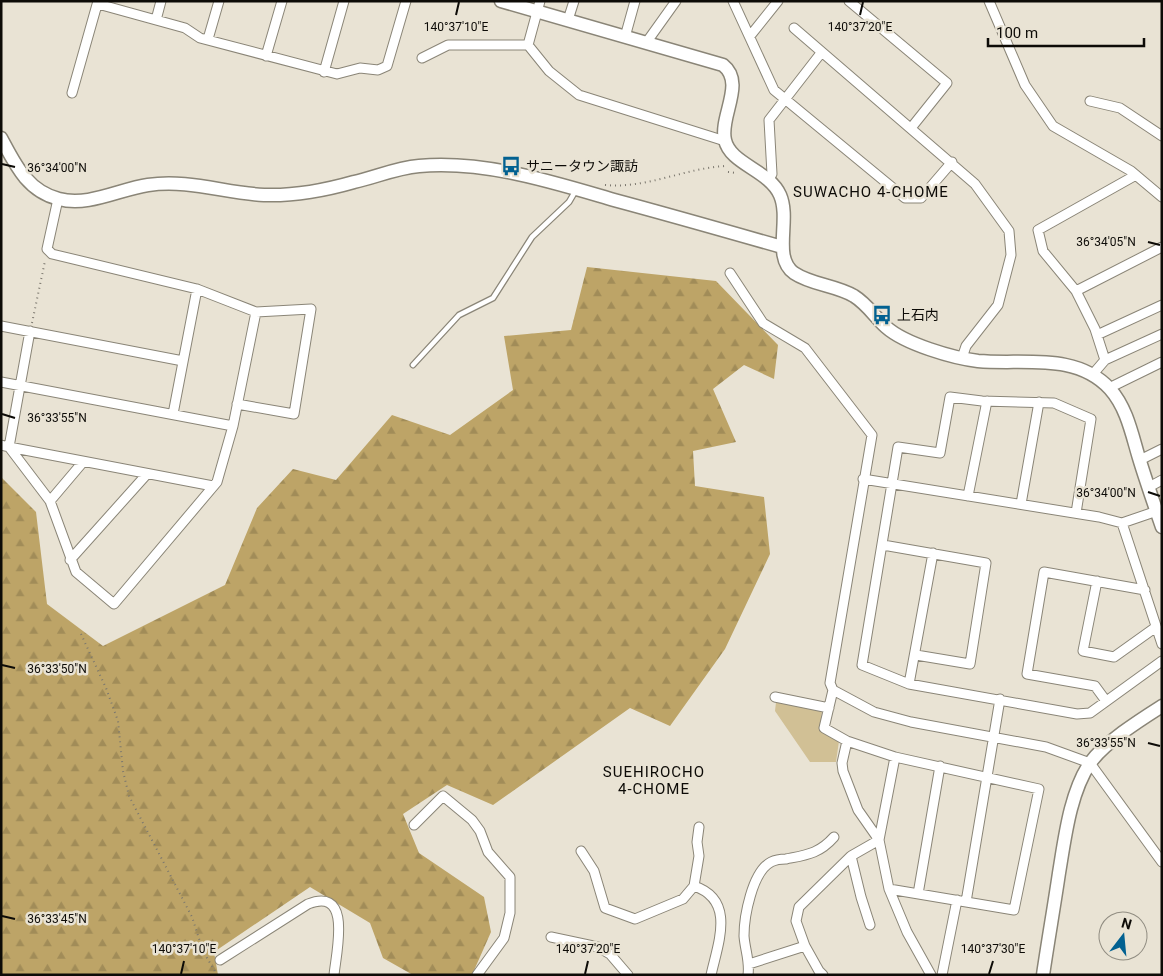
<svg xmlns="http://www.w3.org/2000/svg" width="1163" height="976" viewBox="0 0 1163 976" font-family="Roboto,'Noto Sans JP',sans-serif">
<defs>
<pattern id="forest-firs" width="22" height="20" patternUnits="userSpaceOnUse" patternTransform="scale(1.25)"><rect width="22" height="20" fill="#bda467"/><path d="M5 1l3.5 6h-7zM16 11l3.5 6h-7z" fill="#a18c58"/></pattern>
</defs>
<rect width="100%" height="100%" fill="#e9e3d4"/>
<!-- forest -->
<path fill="url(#forest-firs)" d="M587,267L716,281L778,345L774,379L744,365L713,389L736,442L693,451L695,486L764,497L770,554L725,649L670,726L630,708L493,805L447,785L403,814L419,853L484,897L491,932L472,975H413L383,958L370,923L310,887L214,952L218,975H1V477L36,512L47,604L103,646L225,585L257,508L293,469L336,480L392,415L450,435L513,390L504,336L571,330Z"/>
<!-- park -->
<path fill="#d1c095" d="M776,702L822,711L820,730L839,741L836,762H810L775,711Z"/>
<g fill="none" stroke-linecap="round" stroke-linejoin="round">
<defs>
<path id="lane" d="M413,365L459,315L493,298L532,237L569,202L576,190"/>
<path id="street" d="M733,1L774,90L905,198H921L952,162
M849,1L947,83L911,128
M989,1L1025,85L1053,126L1131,171L1162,197
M98,4L185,28L200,38L337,74L360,68L378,70L387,66L406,1
M156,20L161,1
M568,20L574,1
M794,28L975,184L1009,231L1011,255L998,305L966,346L962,358
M750,36L778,1
M625,37L635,1
M208,39L219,1
M646,43L676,1
M528,45L549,71L579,95L725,141
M266,56L282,1
M422,58L448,45H528L540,1
M324,72L344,1
M72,93L98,1
M1090,101L1120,108L1162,136
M1136,175L1038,230L1043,251L1076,291L1162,247
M769,179L772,174L769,120L821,53
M730,273L763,323L805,348L872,435L830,683L833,690L874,712L911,722L1046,747L1090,763L1162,862
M1076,291L1095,329L1105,360
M1,326L183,361
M30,331L9,447L213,486
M1097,335L1162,305
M1093,374L1105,360L1162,334
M1,382L233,426L256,312L197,289L52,254L47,249L58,199
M1109,388L1162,362
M237,404L294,414L311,309L256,312
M173,414L197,289
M1,445L9,447L50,501L76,572L114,604L217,482L233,426
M1140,460L1162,449
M863,479L1099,517L1122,523L1157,511
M1149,487L1162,480
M968,496L987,401
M50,501L83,462
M1021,504L1039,402
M1076,513L1091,419L1054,403L982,401L950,397L940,453L898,447L862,665L909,684L1077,714L1090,713L1162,661
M1122,523L1162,644
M883,545L986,563L970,664L916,655
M70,560L147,474
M1097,581L1083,651L1114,657L1156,627
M909,684L933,553
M833,690L824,728L847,741L842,763L843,771L858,810L879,840L889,889L907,932L931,975
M775,697L829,708
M1106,701L1095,686L1027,674L1044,572L1145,590
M847,741L895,757
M414,825L443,796L472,820L480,831L488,852L510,877V913L504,938L477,975
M581,851L594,871L605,908L635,919L683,899L694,886L699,856L697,842L699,827
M851,856L879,840L895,757L1039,789L1014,910L889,889
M694,886C736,900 718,943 711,975
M918,894L940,766
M966,902L1000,699
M551,937L598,947L610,954L628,975
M220,960L308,904C353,886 336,953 334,975
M749,964L805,946
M748,975C750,961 745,950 744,936C744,917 752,872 771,862C775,860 781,859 786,859C806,855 819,854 834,837
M823,975L819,971L805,946L796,921L799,907L851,856L861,897L870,925
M942,975L957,900"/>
<path id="secondary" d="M501,1L723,65C746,83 719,117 725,140C730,164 769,170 780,195C791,220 772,257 794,273C812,285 835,285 854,296C867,304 875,317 886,327C905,344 953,358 978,361C1023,365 1076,352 1110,389C1127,408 1132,435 1139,458C1146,481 1154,504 1162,527
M1,138C15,164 27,191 59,199C88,207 120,189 148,185C188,179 225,193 264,195C293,196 326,190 354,182C376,177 396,168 419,166C484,160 552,182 614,200C670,215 726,231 782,247
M1043,975C1048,941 1054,907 1059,873C1065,837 1070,793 1090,763C1105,742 1140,720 1162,706"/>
</defs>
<!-- lane casing -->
<use href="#lane" stroke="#8a8577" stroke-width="7"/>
<!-- street casing -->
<use href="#street" stroke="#8a8577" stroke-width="11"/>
<!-- secondary casing -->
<use href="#secondary" stroke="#8a8577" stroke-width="15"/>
<!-- path -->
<path stroke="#7b776e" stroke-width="2" stroke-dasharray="1 4" stroke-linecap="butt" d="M728,172L737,173
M605,185C646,189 685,168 726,166
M32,323L45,261
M81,634L106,688L118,721L123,771L129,796L192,917L203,951L217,975"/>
<!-- lane -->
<use href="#lane" stroke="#fff" stroke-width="4.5"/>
<!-- street -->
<use href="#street" stroke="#fff" stroke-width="9"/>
<!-- secondary -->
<use href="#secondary" stroke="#fff" stroke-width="12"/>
</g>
<!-- ticks -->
<path fill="none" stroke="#0d0b07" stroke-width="2" d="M456,15L459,2M860,15L863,2M2,164L15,167M1148,242L1160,245M2,414L15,418M1148,492L1160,496M2,665L15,668M1148,743L1160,746M2,916L15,919M181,974L184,961M585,974L588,961M989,974L993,961"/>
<!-- icons -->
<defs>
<symbol id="bus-bare" viewBox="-9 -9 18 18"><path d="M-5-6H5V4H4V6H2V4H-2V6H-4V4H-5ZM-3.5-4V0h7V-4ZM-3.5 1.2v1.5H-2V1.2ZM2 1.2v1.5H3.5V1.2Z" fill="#026191" stroke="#e9e3d4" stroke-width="2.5" paint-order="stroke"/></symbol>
</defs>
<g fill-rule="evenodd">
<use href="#bus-bare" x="497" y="152" width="28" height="28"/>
<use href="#bus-bare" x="868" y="301" width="28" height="28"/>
</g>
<g text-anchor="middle" stroke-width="5" stroke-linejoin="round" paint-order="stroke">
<!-- poi labels -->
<g font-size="14" fill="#0d0b07" stroke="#e9e3d4" text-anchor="start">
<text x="526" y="171">サニータウン諏訪</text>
<text x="897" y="320">上石内</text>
</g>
<!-- neighbourhood labels -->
<g font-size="15" letter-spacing="1" fill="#0d0b07" stroke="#e9e3d4">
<text x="871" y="197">SUWACHO 4-CHOME</text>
<text x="654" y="777">SUEHIROCHO<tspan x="654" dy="17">4-CHOME</tspan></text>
</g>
</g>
<g font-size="12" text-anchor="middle" fill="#0d0b07" stroke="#e9e3d4" stroke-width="5" stroke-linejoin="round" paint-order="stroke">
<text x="456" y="31">140°37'10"E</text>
<text x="860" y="31">140°37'20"E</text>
<text x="57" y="172">36°34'00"N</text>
<text x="1106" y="246">36°34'05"N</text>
<text x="57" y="422">36°33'55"N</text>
<text x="1106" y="497">36°34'00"N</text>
<text x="57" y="673">36°33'50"N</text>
<text x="1106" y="747">36°33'55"N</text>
<text x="57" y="923">36°33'45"N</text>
<text x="184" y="953">140°37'10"E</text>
<text x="588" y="953">140°37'20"E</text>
<text x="993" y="953">140°37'30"E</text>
</g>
<!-- border -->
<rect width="1163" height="976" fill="none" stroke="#0d0b07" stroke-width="5"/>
<!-- north arrow -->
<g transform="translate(1123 936) rotate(16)"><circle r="24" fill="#e9e3d4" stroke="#918d82"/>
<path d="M0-4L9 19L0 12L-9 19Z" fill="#026191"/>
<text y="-8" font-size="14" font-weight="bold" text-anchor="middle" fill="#0d0b07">N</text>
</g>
<!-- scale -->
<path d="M988 38v8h156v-8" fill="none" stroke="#0d0b07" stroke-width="2.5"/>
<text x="996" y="38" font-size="15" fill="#0d0b07" stroke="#e9e3d4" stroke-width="4" paint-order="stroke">100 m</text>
</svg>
